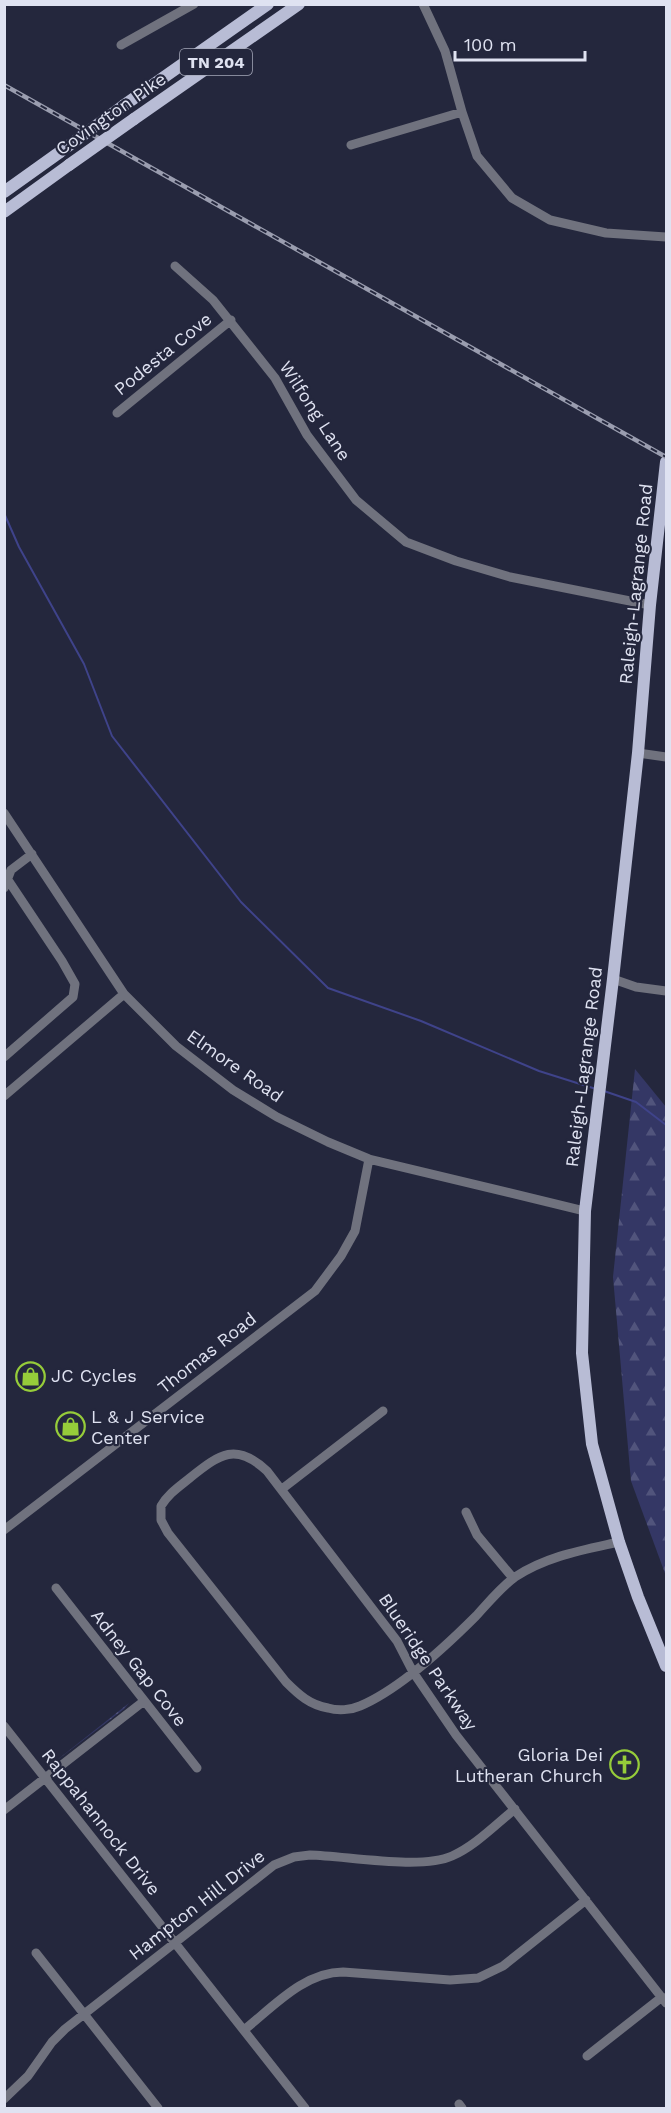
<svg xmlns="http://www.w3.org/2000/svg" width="671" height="2113" viewBox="0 0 671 2113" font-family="'Work Sans',sans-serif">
<defs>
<pattern id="grass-dots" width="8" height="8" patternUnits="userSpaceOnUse" patternTransform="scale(1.5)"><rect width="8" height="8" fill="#343765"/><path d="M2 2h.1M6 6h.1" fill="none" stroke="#51547c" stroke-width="1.8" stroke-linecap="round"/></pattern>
<pattern id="forest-firs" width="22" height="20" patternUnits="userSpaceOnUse" patternTransform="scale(1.5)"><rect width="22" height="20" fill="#343765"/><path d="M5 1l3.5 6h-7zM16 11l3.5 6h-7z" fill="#51547c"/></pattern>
</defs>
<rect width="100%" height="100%" fill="#24273d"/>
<!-- grass -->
<path fill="url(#grass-dots)" d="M129,1703L124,1709L52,1764Z"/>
<!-- forest -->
<path fill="url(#forest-firs)" d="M635,1069L666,1107V1576L631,1481L613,1277Z"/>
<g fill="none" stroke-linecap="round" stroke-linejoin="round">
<!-- stream -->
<path stroke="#3f438a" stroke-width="2" d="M4,513L19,547L84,664L112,736L241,902L328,988L421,1021L539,1071L596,1089
M604,1091L636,1102L666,1125"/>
<!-- minor -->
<path stroke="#70727e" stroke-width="9" d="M423,4L445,51L462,112L477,156L512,198L550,220L606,233L666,237
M121,45L194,4
M351,145L462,112
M175,266L213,300L275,378L307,435L356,500L406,542L456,561L510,577L650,605
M117,413L231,320
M638,753L666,757
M4,813L124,994L176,1046L233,1090L277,1117L328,1142L369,1159L585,1211
M4,874L62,961L75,984L73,997L4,1057
M4,888L11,870L32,854
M613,979L636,987L666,991
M4,1096L124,994
M282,1489L383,1411
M466,1512L477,1535L513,1578
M4,1530L315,1291L341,1256L355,1231L369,1159
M619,1542C583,1550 547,1556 515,1577C501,1587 488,1603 476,1616C447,1645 398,1690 360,1706C351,1710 338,1711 328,1708C310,1705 299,1695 286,1682L168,1533L161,1520V1506C169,1493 179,1487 191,1477C220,1454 236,1442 267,1471L397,1641L413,1672L456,1735L666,2003
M56,1588L197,1768
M4,1726L305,2108
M4,1810L144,1701
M36,1953L158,2108
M244,2030C273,2007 304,1972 343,1972L450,1980L478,1978L503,1966L586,1900
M587,2056L662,1997
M4,2099L28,2076L52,2042L65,2029L274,1865L294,1857L310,1855C347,1856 421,1870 452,1856C475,1846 495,1825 515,1809
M459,2104L462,2108"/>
<!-- major -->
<path stroke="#b8bcd5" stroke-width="12" d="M123,106L268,4
M134,119L299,4
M4,192L60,152
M4,212L69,165
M666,462L650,605L638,753L613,979L585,1211L582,1353L592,1444L619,1542L638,1597L666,1666"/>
<defs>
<path id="rail" d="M4,85L666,457"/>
</defs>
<!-- rail casing -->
<use href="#rail" stroke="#9a9daf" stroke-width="4.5"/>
<!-- rail -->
<use href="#rail" stroke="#24273d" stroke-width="2" stroke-dasharray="7" stroke-linecap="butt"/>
<!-- major-bridge -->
<path stroke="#b8bcd5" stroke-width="12" d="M60,152L123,106
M69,165L134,119"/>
</g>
<!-- icons -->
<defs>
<symbol id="shop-ring" viewBox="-11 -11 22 22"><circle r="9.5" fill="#24273d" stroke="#96cc3a" stroke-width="1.5"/><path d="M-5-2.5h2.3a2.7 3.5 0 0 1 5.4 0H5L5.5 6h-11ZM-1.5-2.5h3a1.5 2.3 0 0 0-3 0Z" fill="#96cc3a"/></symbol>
<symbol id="church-ring" viewBox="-11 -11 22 22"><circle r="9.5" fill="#24273d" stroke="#96cc3a" stroke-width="1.5"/><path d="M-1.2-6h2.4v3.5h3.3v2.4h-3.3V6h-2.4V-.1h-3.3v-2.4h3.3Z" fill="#96cc3a"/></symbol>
</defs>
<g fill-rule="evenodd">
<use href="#shop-ring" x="14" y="1360" width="33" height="33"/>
<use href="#shop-ring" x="54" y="1410" width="33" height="33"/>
<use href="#church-ring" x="608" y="1748" width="33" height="33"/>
</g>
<g text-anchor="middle" stroke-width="4.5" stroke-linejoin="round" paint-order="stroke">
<!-- shield labels -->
<rect fill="#24273d" stroke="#a7aabb" stroke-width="1.5" x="180" y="49" width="72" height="26" rx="4.5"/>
<g font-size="16" font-weight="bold" fill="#dfe2f1">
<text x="216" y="68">TN 204</text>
</g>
<!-- street labels -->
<g font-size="18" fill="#dfe2f1" stroke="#24273d">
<text transform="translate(111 114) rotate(-35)" y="6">Covington Pike</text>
<text transform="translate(163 354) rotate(-39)" y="6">Podesta Cove</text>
<text transform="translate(315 411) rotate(57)" y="6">Wilfong Lane</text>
<text transform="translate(636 584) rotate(-84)" y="6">Raleigh-Lagrange Road</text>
<text transform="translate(235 1066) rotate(35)" y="6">Elmore Road</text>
<text transform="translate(584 1067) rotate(-83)" y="6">Raleigh-Lagrange Road</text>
<text transform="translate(207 1353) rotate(-38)" y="6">Thomas Road</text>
<text transform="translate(428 1662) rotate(56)" y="6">Blueridge Parkway</text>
<text transform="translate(139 1668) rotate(52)" y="6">Adney Gap Cove</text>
<text transform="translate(101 1822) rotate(52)" y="6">Rappahannock Drive</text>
<text transform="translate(197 1905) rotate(-38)" y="6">Hampton Hill Drive</text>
</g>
<!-- poi labels -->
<g font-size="18" fill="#dfe2f1" stroke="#24273d" text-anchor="start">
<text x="51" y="1382">JC Cycles</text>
<text x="91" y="1423">L &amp; J Service<tspan x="91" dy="21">Center</tspan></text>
<text x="603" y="1761" text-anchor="end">Gloria Dei<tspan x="603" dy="21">Lutheran Church</tspan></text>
</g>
</g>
<!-- border -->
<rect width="671" height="2113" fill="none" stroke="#dfe2f1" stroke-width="12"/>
<!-- scale -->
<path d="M455 51v9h130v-9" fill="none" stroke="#dfe2f1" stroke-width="3"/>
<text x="464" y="51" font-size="18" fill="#dfe2f1" stroke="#24273d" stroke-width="4.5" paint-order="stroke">100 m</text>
</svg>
